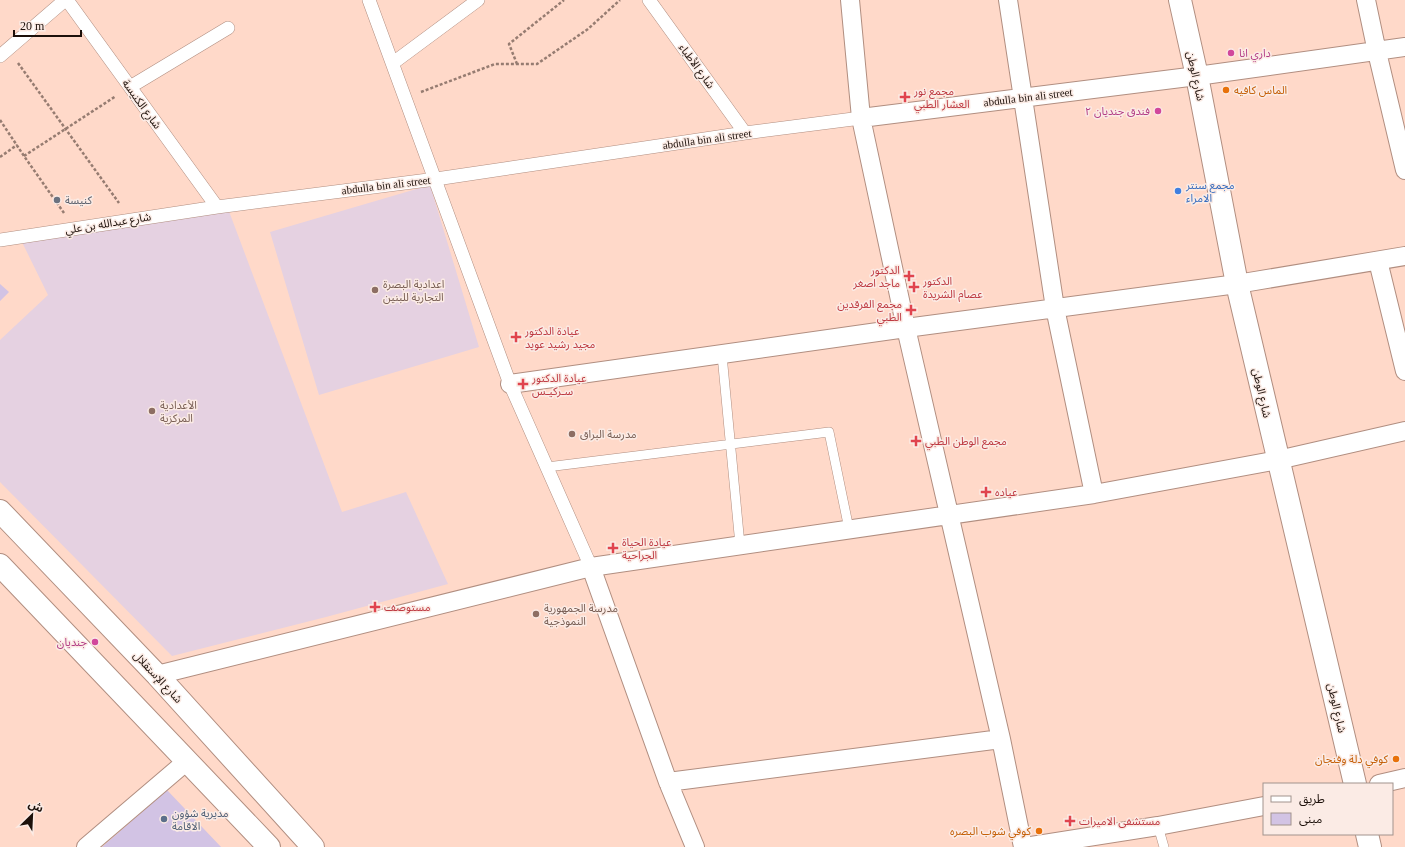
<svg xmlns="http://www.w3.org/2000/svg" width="1405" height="847" viewBox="0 0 1405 847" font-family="'Times New Roman','Noto Sans Arabic',serif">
<rect width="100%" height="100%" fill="#ffd9c9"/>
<!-- education -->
<path fill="#e5d1e1" d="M430,185L479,347L319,395L270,232Z
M227,206L342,512L406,492L448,584L326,617L172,656L0,482V340L48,295L21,240Z"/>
<!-- building -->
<path fill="#d2c3e4" d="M0,284L9,292L0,301Z
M167,790L221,847H102Z"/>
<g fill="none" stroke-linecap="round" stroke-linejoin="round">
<defs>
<path id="service" d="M722,355L740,545
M547,467L829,432L849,529
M1158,826L1164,847"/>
<path id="pedestrian" d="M67,0L217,207
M369,0L510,384L591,567
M649,0L745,133
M0,56L65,0
M393,63L478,0
M130,87L228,28
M0,240L217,207L436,179L745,133L861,118"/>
<path id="minor" d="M850,0L861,118L906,328L1001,739L1023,847
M1008,0L1055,308L1094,494
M1366,0L1377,52L1405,170
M861,118L1197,76L1405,47
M1378,261L1405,371
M510,384L906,328L1237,284L1405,256
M591,567L668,782L695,847
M157,675L591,567L1094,494L1278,460L1405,431
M668,782L1001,739
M1379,784L1405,778
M86,847L187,761
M1025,847L1158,826L1264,806"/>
<path id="secondary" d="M1180,0L1197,76L1237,284L1355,784
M1367,834L1370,847"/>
<path id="primary" d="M0,511L157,675L313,847
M0,565L269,847"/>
</defs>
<!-- service casing -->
<use href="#service" stroke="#b18e80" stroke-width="10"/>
<!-- pedestrian casing -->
<use href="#pedestrian" stroke="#b18e80" stroke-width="14"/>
<!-- minor casing -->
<use href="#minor" stroke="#b18e80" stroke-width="20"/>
<!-- secondary casing -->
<use href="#secondary" stroke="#b18e80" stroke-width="24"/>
<!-- primary casing -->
<use href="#primary" stroke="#b18e80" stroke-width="24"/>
<!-- path -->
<path stroke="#967c71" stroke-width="2.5" stroke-dasharray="3 2" stroke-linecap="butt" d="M18,63L119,203
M517,64L509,44L564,0
M421,92L495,64H537L588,29L620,0
M0,120L24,156L64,213
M24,156L116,96
M0,157L17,145"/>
<!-- service -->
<use href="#service" stroke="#fff" stroke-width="9"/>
<!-- pedestrian -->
<use href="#pedestrian" stroke="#fff" stroke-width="13"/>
<!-- minor -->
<use href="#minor" stroke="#fff" stroke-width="18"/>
<!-- secondary -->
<use href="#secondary" stroke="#fff" stroke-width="22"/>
<!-- primary -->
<use href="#primary" stroke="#fff" stroke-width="22"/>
</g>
<!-- markers -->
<g fill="#d1479c" stroke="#fbebe5" stroke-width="1.5">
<circle cx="1231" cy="53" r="4"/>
<circle cx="1158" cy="111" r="4"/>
<circle cx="95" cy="642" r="4"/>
</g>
<g fill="#e8710a" stroke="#fbebe5" stroke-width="1.5">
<circle cx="1226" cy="90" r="4"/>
<circle cx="1396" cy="759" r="4"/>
<circle cx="1039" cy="831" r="4"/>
</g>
<g fill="#e0444e" stroke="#fbebe5" stroke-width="1.5">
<path d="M903 91h4v4h4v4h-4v4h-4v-4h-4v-4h4z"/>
<path d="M907 270h4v4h4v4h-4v4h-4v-4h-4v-4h4z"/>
<path d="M912 281h4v4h4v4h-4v4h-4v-4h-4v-4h4z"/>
<path d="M909 304h4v4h4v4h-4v4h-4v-4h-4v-4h4z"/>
<path d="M514 331h4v4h4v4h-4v4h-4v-4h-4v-4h4z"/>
<path d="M521 378h4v4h4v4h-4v4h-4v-4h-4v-4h4z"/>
<path d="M914 435h4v4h4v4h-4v4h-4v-4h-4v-4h4z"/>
<path d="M984 486h4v4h4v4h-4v4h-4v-4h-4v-4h4z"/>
<path d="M611 542h4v4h4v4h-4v4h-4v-4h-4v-4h4z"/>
<path d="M373 601h4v4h4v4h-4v4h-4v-4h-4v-4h4z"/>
<path d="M1068 815h4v4h4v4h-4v4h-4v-4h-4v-4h4z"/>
</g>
<circle fill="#3f7fe0" stroke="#fbebe5" stroke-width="1.5" cx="1178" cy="191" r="4"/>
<circle fill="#6b7280" stroke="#fbebe5" stroke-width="1.5" cx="57" cy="200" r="4"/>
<g fill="#8d6e63" stroke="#fbebe5" stroke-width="1.5">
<circle cx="375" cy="290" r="4"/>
<circle cx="152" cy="411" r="4"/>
<circle cx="572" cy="434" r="4"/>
<circle cx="536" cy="614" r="4"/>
</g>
<circle fill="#5c6f8a" stroke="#fbebe5" stroke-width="1.5" cx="164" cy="819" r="4"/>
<g text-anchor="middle" stroke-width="3" stroke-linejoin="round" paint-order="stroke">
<!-- hotel labels -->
<g font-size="11" fill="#b23c85" stroke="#fbebe5" text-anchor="end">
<text x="1239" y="57" text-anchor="start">داري انا</text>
<text x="1150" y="115">فندق جنديان ٢</text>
<text x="87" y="646">جنديان</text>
</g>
<!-- street labels -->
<g font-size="11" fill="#1c100a" stroke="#fbebe5">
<text transform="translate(697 66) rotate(54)" y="4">شارع الأطباء</text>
<text transform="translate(1196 76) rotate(78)" y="4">شارع الوطن</text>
<text transform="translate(1028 97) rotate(-7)" y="4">abdulla bin ali street</text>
<text transform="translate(142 104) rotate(54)" y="4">شارع الكنيسة</text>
<text transform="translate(707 139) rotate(-8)" y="4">abdulla bin ali street</text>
<text transform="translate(386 185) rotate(-7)" y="4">abdulla bin ali street</text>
<text transform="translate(108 223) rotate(-9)" y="4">شارع عبدالله بن علي</text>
<text transform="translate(1262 393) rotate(77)" y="4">شارع الوطن</text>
<text transform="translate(158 677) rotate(47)" y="4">شارع الإستقلال</text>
<text transform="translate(1337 708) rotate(77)" y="4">شارع الوطن</text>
</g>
<!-- food labels -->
<g font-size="11" fill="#c56008" stroke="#fbebe5" text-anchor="end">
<text x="1234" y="94" text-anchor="start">الماس كافيه</text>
<text x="1388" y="763">كوفي دلة وفنجان</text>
<text x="1031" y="835">كوفي شوب البصره</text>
</g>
<!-- health labels -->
<g font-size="11" fill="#be3a42" stroke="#fbebe5" text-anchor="start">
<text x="914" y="95">مجمع نور<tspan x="914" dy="13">العشار الطبي</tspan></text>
<text x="900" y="274" text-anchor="end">الدكتور<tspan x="900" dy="13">ماجد اصغر</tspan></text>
<text x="923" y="285">الدكتور<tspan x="923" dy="13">عصام الشريدة</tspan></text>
<text x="902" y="308" text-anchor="end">مجمع الفرقدين<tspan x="902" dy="13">الطبي</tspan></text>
<text x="525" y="335">عيادة الدكتور<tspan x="525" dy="13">مجيد رشيد عويد</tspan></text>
<text x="532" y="382">عيادة الدكتور<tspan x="532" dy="13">سـركيـس</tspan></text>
<text x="925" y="445">مجمع الوطن الطبي</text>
<text x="995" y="496">عياده</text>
<text x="622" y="546">عيادة الحياة<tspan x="622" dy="13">الجراحية</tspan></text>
<text x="384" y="611">مستوصف</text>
<text x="1079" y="825">مستشفى الاميرات</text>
</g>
<!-- shop labels -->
<g font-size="11" fill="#366cbe" stroke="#fbebe5" text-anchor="start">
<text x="1186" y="189">مجمع سنتر<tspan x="1186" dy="13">الامراء</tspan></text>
</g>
<!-- worship labels -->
<g font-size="11" fill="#5b616d" stroke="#fbebe5" text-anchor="start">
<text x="65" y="204">كنيسة</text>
</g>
<!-- education labels -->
<g font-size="11" fill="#785e54" stroke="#fbebe5" text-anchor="start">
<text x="383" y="288">اعدادية البصرة<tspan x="383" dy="13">التجارية للبنين</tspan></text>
<text x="160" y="409">الأعدادية<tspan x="160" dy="13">المركزية</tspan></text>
<text x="580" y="438">مدرسة البراق</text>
<text x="544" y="612">مدرسة الجمهورية<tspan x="544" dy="13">النموذجية</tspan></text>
</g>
<!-- service labels -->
<g font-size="11" fill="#4e5e75" stroke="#fbebe5" text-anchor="start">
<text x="172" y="817">مديرية شؤون<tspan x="172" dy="13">الاقامة</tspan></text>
</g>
</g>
<!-- legend -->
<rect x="1263" y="783" width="130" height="52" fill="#fbebe5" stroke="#a2938d"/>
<rect x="1271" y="796" width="20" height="6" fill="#ffffff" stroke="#a2938d"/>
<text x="1299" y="803" font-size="12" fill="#1c100a">طريق</text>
<rect x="1271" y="813" width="20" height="12" fill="#d2c3e4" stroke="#a2938d"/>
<text x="1299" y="823" font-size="12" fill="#1c100a">مبنى</text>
<!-- north arrow -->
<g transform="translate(32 815) rotate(24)" stroke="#fbebe5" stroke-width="3" paint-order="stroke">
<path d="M0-3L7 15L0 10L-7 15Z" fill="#1c100a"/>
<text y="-6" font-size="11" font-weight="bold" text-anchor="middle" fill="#1c100a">ش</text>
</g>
<!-- scale -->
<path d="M14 30v6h67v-6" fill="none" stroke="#1c100a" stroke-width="2"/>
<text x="20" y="30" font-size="12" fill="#1c100a" stroke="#fbebe5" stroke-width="3" paint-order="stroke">20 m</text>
</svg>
